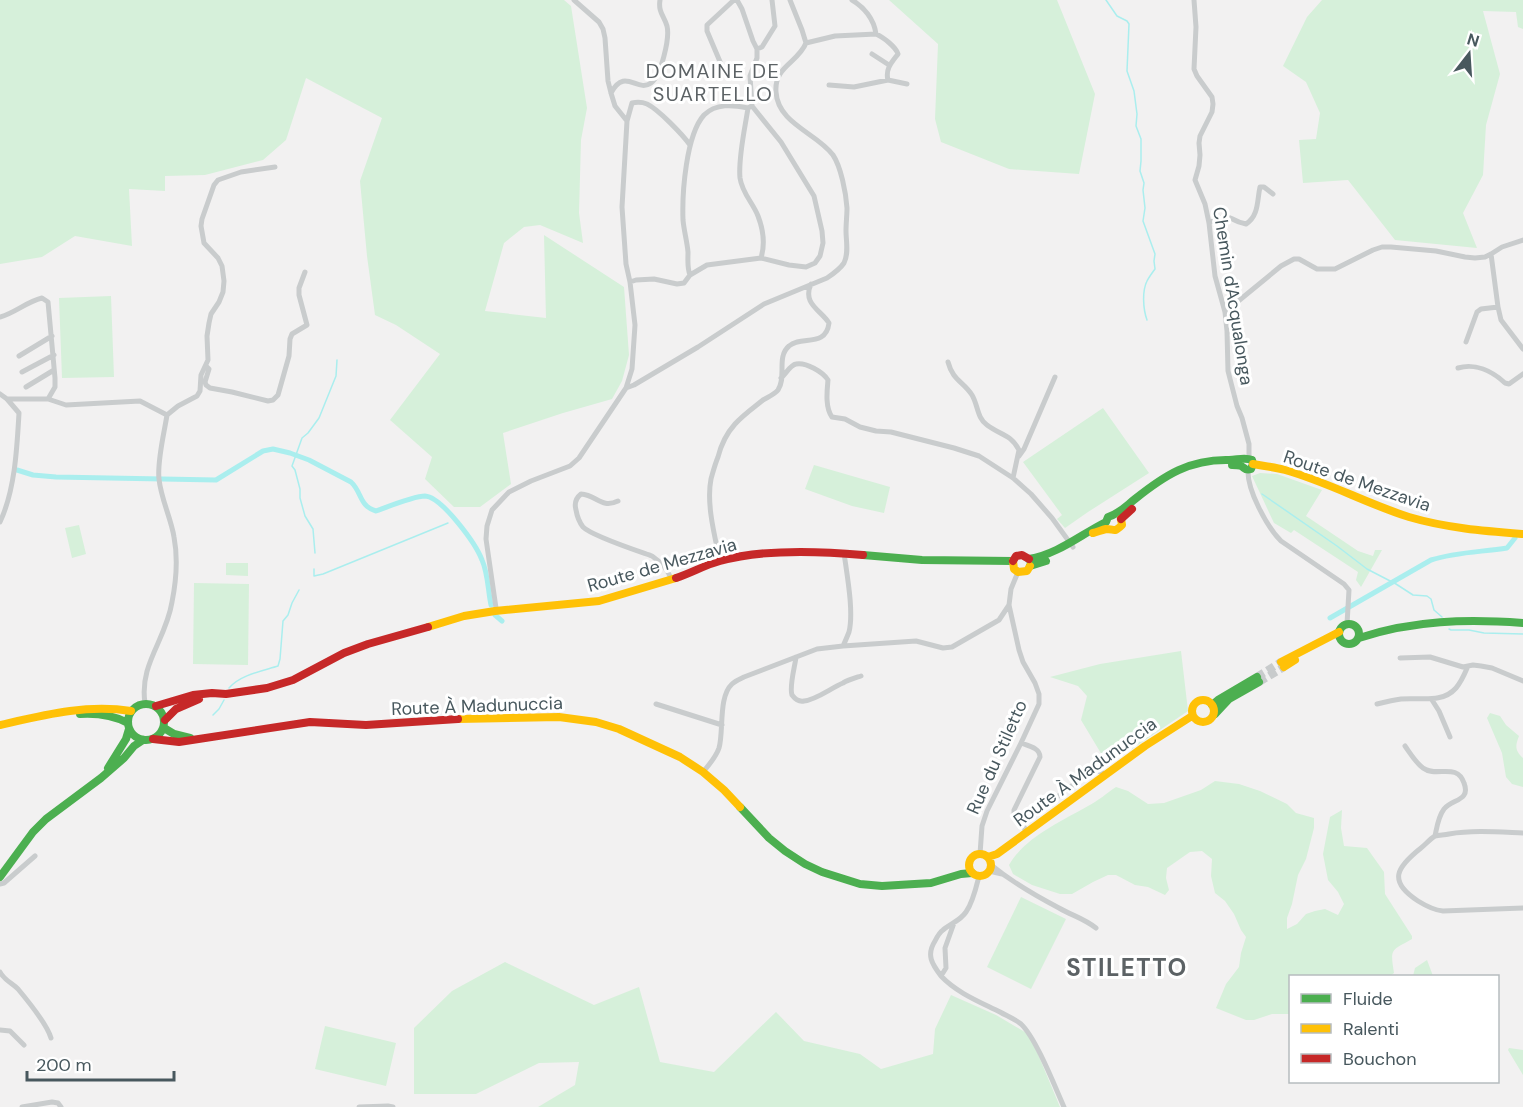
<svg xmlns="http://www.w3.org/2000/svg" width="1523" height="1107" viewBox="0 0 1523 1107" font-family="'DM Sans',sans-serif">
<rect width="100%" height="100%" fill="#f2f1f1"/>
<!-- green -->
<path fill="#d6f0da" d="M0,0H564L571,6L587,108L581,140L579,213L583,243L540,225L524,227L504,243L485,311L546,318L544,235L624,287L629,355L622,381L612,399L563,413L503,433L511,484L480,507H454L425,479L432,457L390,420L440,354L396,325L375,315L367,256L360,181L382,118L306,78L286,140L263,160L205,175L165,176V191L129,189L132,246L75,236L42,257L0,264Z
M889,0H1057L1095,94L1079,174L1009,169L941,142L935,119L938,44Z
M1322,0H1523V29L1518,27L1516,12L1483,11L1500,74L1486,125L1483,175L1463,213L1477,248L1395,240L1348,180L1303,183L1299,140L1316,139L1320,113L1306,82L1283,66L1307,17Z
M111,296L114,377L62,378L59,298Z
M1103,408L1149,473L1088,512L1065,528L1057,519L1062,515L1023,462Z
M814,465L890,487L884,513L852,506L805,489Z
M1260,473L1277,474L1322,490L1306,516L1358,551L1373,556L1375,550H1382L1361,587L1356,580L1358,572L1294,530L1291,533L1274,523L1252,476Z
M79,525L86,554L72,558L65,528Z
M226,563H248V576L226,575Z
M194,583L249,584L248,665L193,664Z
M1181,651L1188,711L1108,765L1081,720L1087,696L1078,686L1050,677L1100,664Z
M1490,713L1500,716L1506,725L1519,736C1515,746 1515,751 1523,758V787L1512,784L1506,777L1502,753L1487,718Z
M1215,781L1239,784L1260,791L1287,804L1296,813L1314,818V828L1306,859L1298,875L1292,904L1287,918V929L1297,924L1306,914L1315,911L1325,909L1338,915L1344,904L1338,892L1328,880L1323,854L1330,817L1342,810L1341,828L1344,846L1367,848L1384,872L1385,894L1412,936V939C1391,951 1390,948 1394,973L1390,976H1290V1014H1272L1254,1020H1246L1216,1008L1226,984L1239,967L1241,953L1246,937L1241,930L1234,914L1225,901L1215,893L1211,876L1212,859L1202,851L1190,852L1167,868L1166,878L1169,890L1165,895L1148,887L1135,885L1116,875H1108L1093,882L1072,894H1060L1032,885L1013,874L1009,865C1025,837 1062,821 1088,806C1098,801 1107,793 1116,787L1128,791L1148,804L1164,803L1201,790Z
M1021,897L1066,919L1031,989L987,967Z
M1427,960L1433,976H1413L1415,968Z
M505,962L594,1005L639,987L660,1062L714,1072L776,1012L804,1041L860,1054L881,1069L933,1054L935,1029L951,995L996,1015L1030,1035L1060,1107H538L575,1085L579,1062L539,1063L476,1094H414V1028L452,991Z
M325,1026L396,1043L386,1086L315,1069Z
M1509,1048L1523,1050V1075L1508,1050Z"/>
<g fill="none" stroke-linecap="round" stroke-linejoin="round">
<!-- stream -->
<path stroke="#aee" stroke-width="1.5" d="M1106,0L1117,16L1127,21L1129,24L1127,71L1134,91L1137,114L1136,126L1141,139V161L1140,171L1144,183L1143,190L1145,208L1143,221L1155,254L1154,261L1155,269C1152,273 1149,277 1147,281C1142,291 1143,309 1147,320
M1262,494L1337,546L1367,569L1396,584L1413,595L1427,596L1431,599L1434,610L1442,617
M315,553L313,529L305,516L300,498V489L295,470L292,466L302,438L308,433L319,418L336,376L337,360
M314,569V576L323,574L448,523
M1449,629L1451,630H1469L1484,633L1523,634
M229,688C240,675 262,671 278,666L280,659L283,621L288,615L292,603L299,590
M213,715L219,709L224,700"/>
<!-- canal -->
<path stroke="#aee" stroke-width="5" d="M17,470L33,475L56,477L216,480L263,451L273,449L290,453L309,460L351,482C362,492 359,506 376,511C387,507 414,496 425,496C442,497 476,544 482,560C488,573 488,591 491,605
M495,615L502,621
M1330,618L1431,560C1456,552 1482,552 1507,548L1515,538"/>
<!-- secondary-tunnel -->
<path stroke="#c8cbcc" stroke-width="8" stroke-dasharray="8 4" stroke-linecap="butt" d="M1257,677L1281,662
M1259,682L1284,667"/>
<!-- street -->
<path stroke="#c9cccd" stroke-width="5" d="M1194,0L1196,27L1194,69L1197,76L1212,97L1213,104L1212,112L1200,136L1199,143L1200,155L1199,166L1195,180L1205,204L1209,223L1215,276L1225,312L1227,331L1228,371L1237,406L1242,418L1249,444V458
M806,43L835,36L876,34
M757,49L762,47L775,26L772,0
M872,54L889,65
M721,64L707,31V25L734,0
M888,80L907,84
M829,85L854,87L888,80C885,69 892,62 898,54C896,47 883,37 876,34C874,19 864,7 852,0
M611,93C625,67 637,93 651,83C661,76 670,38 667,26C664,16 658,12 660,0
M750,107L748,108C745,128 738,158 740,178C742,193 753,203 758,216C763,229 765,245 761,258
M627,121L632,103C637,102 642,102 647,104C658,109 683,135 690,145
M1209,223C1233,210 1225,220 1246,224C1259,216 1257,200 1260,187H1264L1273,194
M1491,254L1498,307L1501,320L1523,349
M690,275C687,268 688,260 688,252C687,241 684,231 683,220C682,193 686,135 704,115C716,103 733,105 748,108
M630,282L636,280L654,279L677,284L684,283L690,275L707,265L761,258L789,265L806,267L815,263L820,256L823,243L822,231L814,196L781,142L752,106L750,76L757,58V49L753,41L742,9L737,0
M1225,312L1281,266L1294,259H1299L1317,269H1335L1373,250L1382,247H1391L1436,251L1465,257L1475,258L1485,257L1491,254L1502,247L1523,240
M0,317C15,313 26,302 42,298L48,302L55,378V387L48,399
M1466,342L1477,312L1481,309L1498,307
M19,356L52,336
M948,362C953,381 963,381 972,395C978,405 977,418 987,425C1000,435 1011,434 1019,450L1013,478
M206,366L209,369L205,382L206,385L210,388L232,392L268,401L273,400L278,395L289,356L290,339L292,334L307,325L299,295V288L305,272
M1458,368C1475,363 1492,371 1505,383L1509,384L1523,374
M22,372L54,355
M781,378C786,374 790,365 796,364C806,362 823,372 828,380C827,391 825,407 832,417L845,419L860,427L876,431L891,432L954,448L979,456L1013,478L1031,494L1052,518L1073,547
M26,387L54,370
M626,388L634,385L698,347L764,304L827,278C833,274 840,269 844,263C849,253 846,241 846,231C846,223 847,215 847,208C846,193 841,167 833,155C817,133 778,124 776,92C774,66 798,63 806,43L802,30L790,0
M0,394L7,399L19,413C17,448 15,490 0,522
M7,399H48L66,405L140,401L167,415
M1019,456L1024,449L1055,377
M1248,470C1247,490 1267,527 1281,541L1344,584L1349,590L1347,624
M618,501C601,509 597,495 581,494C576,498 574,503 576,510C577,516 580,523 583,527C592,536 638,551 652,556C662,563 667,569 672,580
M720,561C715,537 706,504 711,479C713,472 715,464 718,457C721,445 727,433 735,424C743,415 753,408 763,400C768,397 775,394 778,390C787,377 776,357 789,346C801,335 826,348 829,323C821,310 802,304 811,284
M495,611L496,608L486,539L487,526L492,510L509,492L531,481L570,466L579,458L626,388L632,369L635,325L630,282L626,264L622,207L627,121L615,106L611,93L608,81L605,38L603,29L599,22L574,0
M843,646C845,642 847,637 849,632C854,612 847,575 844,553
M796,657C795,666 789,687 792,695C795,699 799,702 804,701C816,700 831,688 843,683C848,680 855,678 861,676
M1400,658L1430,657L1463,667L1473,665L1481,666L1492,668L1523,681
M1432,700L1439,711L1450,737
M145,703C139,664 166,640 172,602C176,582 178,558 174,537C171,518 161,499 159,479C157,461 164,434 167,415L178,406L197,396L200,391L201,375L208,360L207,336L209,323L211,314L219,302L223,292L224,281L222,266L218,258L204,243L201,226L202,219L214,185L218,180L241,172L275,167
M656,704L722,725
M1377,704C1385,702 1393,700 1401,699C1420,697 1442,704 1456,688C1462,681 1465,673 1468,666
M1021,743C1029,746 1040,748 1040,757L1014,810V813L1023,823
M1405,746C1410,753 1416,763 1423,768C1436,778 1457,762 1464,783C1471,801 1452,799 1444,809C1438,817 1437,827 1435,836
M703,772C709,765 716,757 719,748C724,731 718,697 732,684C735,681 740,679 744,677L817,649L843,646L916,641L943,648L952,647L999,620L1009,605
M1026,833L1023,823L1090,772L1094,769L1105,774
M1523,833C1498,832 1473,830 1449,834C1445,835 1439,835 1435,836C1430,839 1425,845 1421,848C1397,867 1387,881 1418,901C1426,906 1433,910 1443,911L1523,908
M980,854L982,826L987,811L1021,743L1039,704V694L1035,683L1023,662L1019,650L1009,605L1011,589L1018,572
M991,865C1012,882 1036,896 1059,908C1073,916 1083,918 1096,928
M989,871L1002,874
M0,884L4,883L35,856
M954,923L945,948L946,968L941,976C932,964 926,955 935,941C937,937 940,932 943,930C951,923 960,921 966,912C973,902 976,888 979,876
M0,972C4,980 12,983 18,989C28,1001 47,1024 51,1038
M941,976C957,993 980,1002 1000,1012C1007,1016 1015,1019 1021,1024C1036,1038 1055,1087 1064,1107
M0,1030L10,1031L24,1045
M22,1107L52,1102L58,1103L61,1107
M359,1107L388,1106L393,1107"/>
<!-- fast -->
<path stroke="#4caf50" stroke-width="8" d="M1232,465C1234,465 1239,465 1241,466C1245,468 1245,471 1251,469L1253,464
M863,555L922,560L1013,561
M1029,559C1058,554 1080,535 1106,522L1108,517C1119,514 1126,506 1135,499C1165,475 1190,459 1229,460C1237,460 1245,457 1252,460L1253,464
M1030,566L1046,561
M1339 634a10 10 0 1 1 20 0a10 10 0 1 1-20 0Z
M1359,638C1413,620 1467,619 1523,623
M128 722a18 18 0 1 1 36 0a18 18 0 1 1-36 0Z
M1212,705L1218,700L1257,677
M80,714C97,713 113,715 128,723
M1215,714L1229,699L1259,682
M164,728L174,734L190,738
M108,768L126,739L129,729
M740,807L769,838L785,851L805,864L822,872L860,884L882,886L931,883L961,874L972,873
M0,877L33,832L46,819L101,778L124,758L134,746L143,740"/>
<!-- slow -->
<path stroke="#ffc107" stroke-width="8" d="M1253,464C1264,466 1274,467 1285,470C1328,482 1367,504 1409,517C1446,528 1485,531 1523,534
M1093,533C1097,532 1102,530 1106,529C1115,529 1114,533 1122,525L1121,519
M1013,561L1014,569L1018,572L1027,571L1030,566
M428,627L464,616L495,611L599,601L676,578
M1281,662L1339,632
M1284,667L1295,660
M1192 711a11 11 0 1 1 22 0a11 11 0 1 1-22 0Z
M458,719L559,717L596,722L619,729L680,757L703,772L724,790L740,807
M0,725C44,715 86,704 131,711
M969 865a11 11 0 1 1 22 0a11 11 0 1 1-22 0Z
M988,857L997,854L1145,746L1192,716"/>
<!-- jam -->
<path stroke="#c62828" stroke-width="8" d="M1121,519L1132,509
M1013,561L1016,556L1022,555L1029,559
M676,578C691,573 705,565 720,561C762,549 819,551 863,555
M156,706L193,695L212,693L226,694L267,688L293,680L344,653L368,644L428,627
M165,720L176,709L199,699
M153,739L179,742L310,722L366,725L458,719"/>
</g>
<g text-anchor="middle" stroke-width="6" stroke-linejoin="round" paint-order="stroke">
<!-- street labels -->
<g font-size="18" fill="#48585e" stroke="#fff">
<text transform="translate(1233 296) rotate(81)" y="6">Chemin d'Acqualonga</text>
<text transform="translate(1357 481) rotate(19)" y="6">Route de Mezzavia</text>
<text transform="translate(662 565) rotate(-16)" y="6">Route de Mezzavia</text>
<text transform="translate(477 706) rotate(-2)" y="6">Route À Madunuccia</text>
<text transform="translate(997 757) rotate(-66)" y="6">Rue du Stiletto</text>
<text transform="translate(1085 772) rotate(-36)" y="6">Route À Madunuccia</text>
</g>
<!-- neighbourhood labels -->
<g font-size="20" letter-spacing="1.5" fill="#5c6265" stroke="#fff">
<text x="713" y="78">DOMAINE DE<tspan x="713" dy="23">SUARTELLO</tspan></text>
</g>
<!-- district labels -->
<g font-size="24" font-weight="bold" letter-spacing="1.5" fill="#5c6265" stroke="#fff">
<text x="1127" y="976">STILETTO</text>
</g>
</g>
<!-- legend -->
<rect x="1289" y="975" width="210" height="108" fill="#ffffff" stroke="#b6bcbf" stroke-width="1.5"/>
<rect x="1301" y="994" width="30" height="9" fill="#4caf50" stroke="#b6bcbf" stroke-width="1.5"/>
<text x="1343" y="1005" font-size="18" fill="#48585e">Fluide</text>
<rect x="1301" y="1024" width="30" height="9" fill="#ffc107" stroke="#b6bcbf" stroke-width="1.5"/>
<text x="1343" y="1035" font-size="18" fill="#48585e">Ralenti</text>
<rect x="1301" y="1054" width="30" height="9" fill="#c62828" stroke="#b6bcbf" stroke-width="1.5"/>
<text x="1343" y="1065" font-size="18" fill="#48585e">Bouchon</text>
<!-- north arrow -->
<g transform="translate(1469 54) rotate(17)" stroke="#ffffff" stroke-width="4.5" paint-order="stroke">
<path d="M0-4.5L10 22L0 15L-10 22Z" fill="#48585e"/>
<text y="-9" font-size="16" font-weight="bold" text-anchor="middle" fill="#48585e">N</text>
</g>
<!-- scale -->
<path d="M27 1071v9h147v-9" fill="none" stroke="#48585e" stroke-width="3"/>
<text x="36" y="1071" font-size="18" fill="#48585e" stroke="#ffffff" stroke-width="4.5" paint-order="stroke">200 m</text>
</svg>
